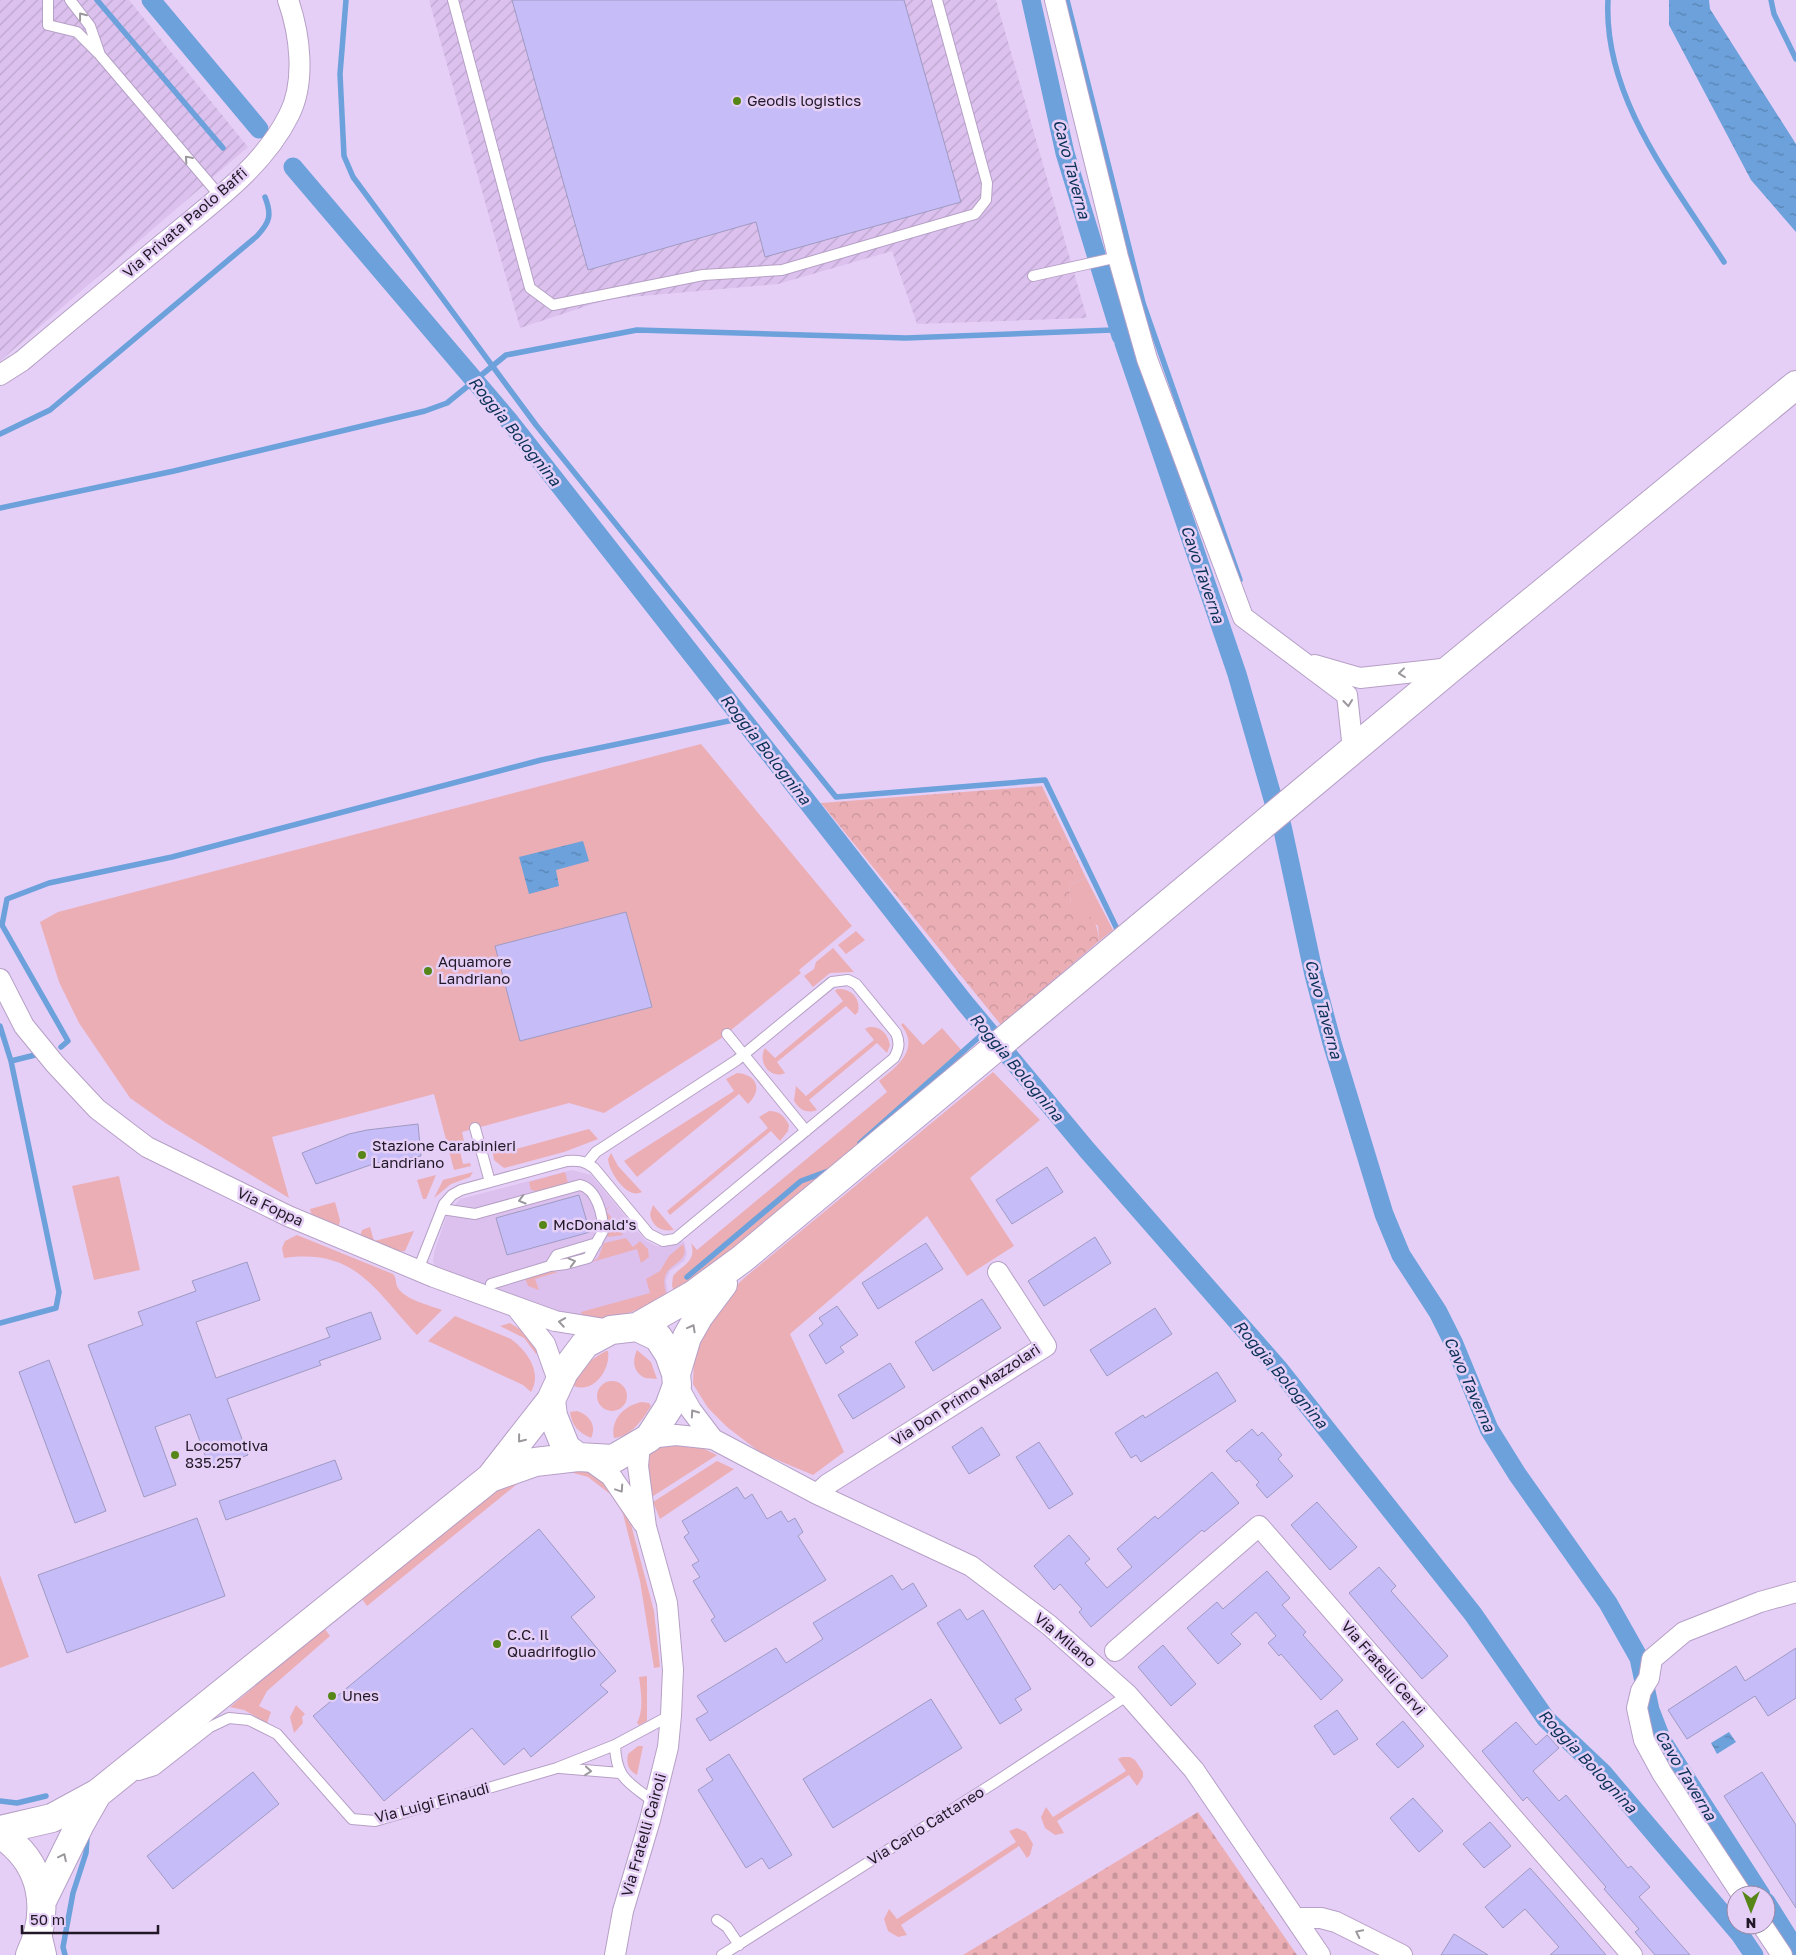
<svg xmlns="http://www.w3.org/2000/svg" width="1796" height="1955" viewBox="0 0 1796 1955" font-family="'Golos Text',sans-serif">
<defs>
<pattern id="industrial-furrows" width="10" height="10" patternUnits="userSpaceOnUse" patternTransform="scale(1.25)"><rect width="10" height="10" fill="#dcc1ef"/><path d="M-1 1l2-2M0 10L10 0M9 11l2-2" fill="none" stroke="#bca5cd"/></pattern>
<pattern id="forest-crowns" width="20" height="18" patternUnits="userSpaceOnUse" patternTransform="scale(1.25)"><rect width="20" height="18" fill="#ebaeb5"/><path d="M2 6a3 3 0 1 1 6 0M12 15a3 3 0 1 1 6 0" fill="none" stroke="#c9959c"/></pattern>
<pattern id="cemetery-stones" width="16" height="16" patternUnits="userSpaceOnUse" patternTransform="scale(1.25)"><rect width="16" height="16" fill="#ebaeb5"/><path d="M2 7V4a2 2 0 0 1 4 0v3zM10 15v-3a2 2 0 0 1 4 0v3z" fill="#c9959c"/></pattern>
<pattern id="water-ripples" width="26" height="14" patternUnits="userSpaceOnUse" patternTransform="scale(1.25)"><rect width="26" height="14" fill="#6ca1db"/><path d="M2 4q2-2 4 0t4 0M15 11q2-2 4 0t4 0" fill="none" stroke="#5882b1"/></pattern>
</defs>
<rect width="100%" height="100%" fill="#e6cff7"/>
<!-- built -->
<path fill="#dcc1ef" d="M572,1170L591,1175L645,1240L656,1246H670L684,1241L687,1254L684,1261L670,1271L666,1281L669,1300L646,1313L612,1321L576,1320L437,1268L433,1262L434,1253L447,1214L460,1199Z"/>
<!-- industrial -->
<path fill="url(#industrial-furrows)" d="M0,0H129L248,147L0,361Z
M429,0H996L1087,318L917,324L892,251L778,284L608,299L520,328Z"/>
<!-- grass -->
<path fill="#ebaeb5" d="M701,744L852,926L799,970L801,973L720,1039L604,1113L569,1103L462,1132L464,1141L458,1143L463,1164L470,1163L471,1166L454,1170L434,1094L272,1137L289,1198L167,1124L130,1098L79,1023L59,982L40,922L58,912Z
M1086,878L1113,930L1099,941L1098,926L1071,906L1069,885Z
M856,931L865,940L846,954L838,945Z
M833,948L854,972L830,973L813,987L804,976L814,969L816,962Z
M837,989C851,988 861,998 858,1012L855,1015L846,1006L777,1062L785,1073C770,1080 757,1062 765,1048L775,1058L843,1001L835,991Z
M903,1023L923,1045L942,1028L970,1060L753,1231L730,1260L675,1298L672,1285L673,1276C683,1264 697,1262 691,1243L697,1250L887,1092L879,1081C896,1067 921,1049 901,1025Z
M869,1027C881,1026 888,1034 890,1045L887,1053L877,1043L809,1100L817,1110C806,1114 800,1110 794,1101L796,1086L806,1096L874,1040L865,1029Z
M993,1072L1040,1120L970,1178L1014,1246L967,1276L927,1216L790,1334L844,1452L813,1475L761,1453L727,1427L708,1408L693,1384L694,1358L717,1305L743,1279Z
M737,1073C757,1074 763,1090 748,1104L739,1094L637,1177L624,1161L734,1091L726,1079Z
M769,1111C780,1111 784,1116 789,1125L788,1131L780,1141L771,1131L670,1215L667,1211L768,1128L759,1117Z
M589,1129L598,1139L564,1152L504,1168L494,1160L492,1149L504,1146L505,1152Z
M611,1153L618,1166L642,1192C627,1200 609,1172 608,1159Z
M473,1172L470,1177L451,1184L434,1198L443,1180Z
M565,1172L568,1183L539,1192L531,1190L529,1182Z
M436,1175L426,1199H423L417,1180Z
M119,1176L140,1270L94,1280L72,1186Z
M335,1202L340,1220L339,1226L336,1227L312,1216L310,1209Z
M611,1205L606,1211L618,1225L624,1221L625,1222L618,1228L623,1235L607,1237L609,1231L604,1211Z
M653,1205L674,1230C662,1232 652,1227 650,1214Z
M370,1227L374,1241L414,1231L405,1251L395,1252L360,1236L362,1230Z
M297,1235L393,1274C397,1278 395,1283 398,1288C406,1300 429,1305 442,1310L417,1335C374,1289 355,1248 284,1258L282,1248L285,1241Z
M626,1238L633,1247L640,1241L648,1249L649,1257L641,1263L637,1249L592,1262L598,1258L604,1243Z
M683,1244C691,1262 668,1263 665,1277C663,1284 666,1292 667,1298C637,1312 616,1318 583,1319L581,1312L650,1293L646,1279L660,1271L669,1256Z
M552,1271L558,1272L535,1279L539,1290L528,1286L525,1278Z
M455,1316L511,1339C526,1350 543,1372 531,1392L523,1385L428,1341Z
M510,1323L526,1333L539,1352L536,1354L524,1338L500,1326Z
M637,1350L651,1362L657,1379L645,1378C633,1372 632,1361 637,1350Z
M606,1351H608C611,1368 595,1394 574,1386C575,1370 593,1358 606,1351Z
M597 1396a15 15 0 1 1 30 0a15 15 0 1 1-30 0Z
M642,1402L649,1403L651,1406C643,1419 631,1437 614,1438C610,1419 625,1405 642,1402Z
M577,1411C590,1415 597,1426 591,1438C578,1432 572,1426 570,1412Z
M663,1443L696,1445L717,1455L647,1500L646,1458L650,1452Z
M717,1461L734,1469L660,1519L653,1502Z
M566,1465L602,1475L628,1513L654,1611L660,1667L654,1668L640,1581L623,1514L617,1504L610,1494L588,1477L566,1471L553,1470L522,1480L367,1606L362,1599L506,1481Z
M0,1575L29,1657L0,1668Z
M324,1628L330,1636L267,1691L259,1706L271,1712L267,1723L244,1710L230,1707Z
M647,1676V1721L639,1725L637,1723C644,1709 641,1693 639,1677Z
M296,1705L305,1714L302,1717L303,1723L294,1733L290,1717Z
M638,1746H643L637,1775C628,1770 626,1764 628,1754Z
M1122,1757H1130L1135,1760L1143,1772V1777L1137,1786L1129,1775L1057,1821L1064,1833L1055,1835L1045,1828L1041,1817L1046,1807L1053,1817L1126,1771L1118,1759Z
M1017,1828L1026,1832L1033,1844L1030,1855L1027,1858L1019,1846L901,1925L907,1935L898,1937L888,1931L884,1919L889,1909L897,1919L1016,1842L1009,1831Z"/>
<!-- forest -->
<path fill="url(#forest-crowns)" d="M1042,786L1086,878L1069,885L1071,905C1091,916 1097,917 1099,941L1001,1025L821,803Z"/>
<!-- cemetery -->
<path fill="url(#cemetery-stones)" d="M1198,1812L1297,1955H963Z"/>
<!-- water -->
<path fill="url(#water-ripples)" d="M1669,0H1709L1710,9L1796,144V232L1751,180L1669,25Z
M583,841L589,861L556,870L559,886L529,894L519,857Z
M1729,1732L1736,1742L1717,1754L1711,1743Z"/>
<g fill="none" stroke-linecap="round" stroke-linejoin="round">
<!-- stream -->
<path stroke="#6ca1db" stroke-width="5.5" d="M97,0L223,148
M346,0L340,74L344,156L353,177L536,425L836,797L1045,780L1117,929
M1067,0L1143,303L1240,580
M1608,0C1603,98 1674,184 1724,262
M1771,0L1774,14L1796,59
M0,434L50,410L257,236C270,222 272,215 265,197
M0,508L174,471L425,411L447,403L506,355L637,330L906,338L1112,330L1131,327
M0,1026L11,1061L59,1292L56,1308L0,1323
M61,1047L68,1041L2,925L7,899L49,883L172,857L541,760L743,718
M11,1061L39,1054
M860,1143L987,1030
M687,1277L801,1181L831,1170
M0,1801L17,1803L46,1796
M65,1955L63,1947L73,1893L86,1853L87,1838"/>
<!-- canal -->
<path stroke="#6ca1db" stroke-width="19" d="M151,0L259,129
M1031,0L1065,153L1121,336
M293,167L510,422L964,1002L1087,1150L1278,1368L1473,1614L1546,1719L1603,1773L1739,1933L1754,1955
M1124,343L1237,674L1275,806
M1282,826L1314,975L1332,1043L1384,1214L1401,1255L1438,1312L1454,1344L1489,1429L1517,1474L1608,1603L1639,1658L1650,1710L1662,1741L1761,1895
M1766,1902L1796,1950"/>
</g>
<!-- building -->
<path fill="#c6bdf8" stroke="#9f9ac2" d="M512,0H904L961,202L765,257L756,222L588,270Z
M626,912L652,1007L520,1041L495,946Z
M418,1124L421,1156L376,1163L316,1184L302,1153L349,1134L367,1130Z
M1047,1167L1063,1192L1012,1224L996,1200Z
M579,1195L590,1232L507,1255L496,1218Z
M1095,1237L1111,1263L1044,1306L1028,1281Z
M926,1243L943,1269L878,1309L862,1283Z
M247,1262L260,1300L196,1322L216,1378L330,1337L326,1328L371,1312L381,1339L319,1361L321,1365L227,1399L248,1455L210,1469L190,1414L155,1427L176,1485L144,1497L88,1345L143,1325L138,1312L196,1291L192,1281Z
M982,1299L1001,1328L933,1371L915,1342Z
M837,1306L858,1335L840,1347L844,1352L826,1364L809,1335L823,1324L819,1318Z
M1155,1308L1172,1334L1107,1376L1090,1350Z
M49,1360L106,1511L75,1523L19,1372Z
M890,1363L905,1387L853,1419L838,1395Z
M1217,1372L1236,1401L1141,1462L1136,1455L1131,1458L1115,1433L1143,1415L1145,1418Z
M982,1427L1000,1455L969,1474L952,1447Z
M1252,1429L1258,1436L1262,1432L1282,1455L1278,1459L1293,1476L1267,1498L1256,1485L1259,1482L1239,1460L1236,1462L1226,1451Z
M1039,1442L1073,1494L1049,1509L1016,1457Z
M335,1460L342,1479L226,1520L219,1501Z
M1212,1472L1239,1503L1204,1532L1202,1530L1091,1627L1079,1612L1082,1609L1060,1584L1054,1590L1034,1566L1069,1535L1090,1559L1085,1563L1107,1588L1132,1567L1117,1549L1155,1516L1158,1519Z
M737,1487L745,1499L752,1494L767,1519L781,1511L788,1522L795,1518L803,1532L798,1536L826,1580L725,1642L711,1620L715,1617L693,1581L700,1577L692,1565L699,1561L684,1537L689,1533L682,1521Z
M1317,1502L1357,1547L1330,1570L1291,1525Z
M197,1518L225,1596L67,1653L38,1575Z
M539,1529L595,1597L571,1617L616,1671L600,1685L608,1692L531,1757L524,1748L504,1765L472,1728L384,1801L313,1716Z
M1379,1567L1396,1586L1391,1591L1448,1656L1422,1679L1349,1593Z
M1267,1571L1290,1598L1282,1605L1306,1632L1303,1635L1343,1680L1321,1700L1281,1654L1279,1656L1268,1643L1276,1636L1256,1612L1231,1634L1241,1644L1218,1664L1187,1628L1217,1602L1223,1609Z
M892,1575L902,1590L913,1583L927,1606L710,1741L696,1719L708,1712L697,1696L776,1648L786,1663L823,1639L813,1623Z
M960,1609L967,1620L983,1610L1031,1689L1015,1699L1022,1710L1000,1724L937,1623Z
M1163,1645L1196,1684L1171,1706L1138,1667Z
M1796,1648V1698L1768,1716L1755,1696L1687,1739L1668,1710L1736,1666L1745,1681Z
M931,1699L962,1748L833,1828L803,1779Z
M1337,1710L1358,1739L1334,1755L1314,1726Z
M1403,1721L1424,1746L1398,1768L1376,1744Z
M1516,1722L1536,1745L1547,1735L1559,1748L1533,1771L1559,1801L1566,1795L1628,1868L1631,1866L1650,1887L1639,1897L1690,1955H1655L1635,1932L1639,1929L1604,1889L1606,1887L1527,1797L1523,1801L1482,1751Z
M729,1754L792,1855L769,1869L762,1858L746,1868L698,1790L713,1780L706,1769Z
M253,1772L279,1804L173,1889L147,1856Z
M1762,1772L1796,1825V1908L1724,1796Z
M1413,1798L1443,1831L1419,1852L1390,1818Z
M1490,1822L1511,1846L1484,1868L1463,1844Z
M1530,1868L1555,1896L1606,1955H1550L1559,1947L1525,1909L1503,1928L1485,1907Z
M1454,1934L1488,1955H1441Z"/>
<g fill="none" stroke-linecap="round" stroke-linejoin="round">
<defs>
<path id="service" d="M48,0V25L77,32L98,53
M70,0L90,26L100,55L220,196
M453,0L530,288L553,305L703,275L782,270L975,214L986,200L987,183L937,0
M1033,276L1118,257
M727,1034L806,1131
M475,1128L490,1182
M442,1209L475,1214L580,1185C597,1189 603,1215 603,1231L588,1258L566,1264L550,1266L491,1284
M550,1266L557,1255L597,1243
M418,1270L444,1204L452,1195L461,1190L567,1161C578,1160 585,1161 594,1168L649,1234L663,1241L675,1239L894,1058C899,1049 900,1043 896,1033L856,984L848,980L832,982L737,1060L596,1152L587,1163
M560,1768L620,1773
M132,1773L139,1775L155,1770L210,1727L229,1718L249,1720L277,1734L352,1819L375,1821L557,1768L615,1745
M655,1803C629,1782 616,1780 615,1745L671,1715
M717,1920L727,1927L739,1945
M722,1955L994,1783L1128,1695"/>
<path id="minor" d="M1055,0L1118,257L1147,359L1243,617L1347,695L1353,750
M0,375L22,361C69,321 117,282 165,242C209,205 263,168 289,115C306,82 300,34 288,0
M1315,665L1360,678L1451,668
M0,979L24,1026L55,1064L97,1109L147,1147L288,1216L434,1277L555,1321L611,1330
M516,1307L545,1344L559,1383
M677,1385L691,1410L713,1439
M649,1438L676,1435L713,1439L817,1494L971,1566L1049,1625L1128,1695L1194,1770L1320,1955
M586,1458L611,1476L643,1523
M817,1494L828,1484L1046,1346L998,1272
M1115,1651L1259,1526L1632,1955
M1742,1895L1662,1773L1644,1740L1637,1708L1641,1691L1649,1678L1652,1659L1684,1632L1760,1602L1796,1592
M1296,1918H1321L1336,1922L1402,1955
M1762,1925L1782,1955
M615,1955L623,1911L650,1820L668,1747L671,1715L673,1670L667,1603L646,1527L638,1466L640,1444"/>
<path id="secondary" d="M637,1327L693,1295L742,1259L1451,668L1796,385
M676,1374L687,1337L699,1316L723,1284
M490,1478L535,1462L578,1457
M0,1830L52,1818L98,1793L490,1478L551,1400L564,1372L585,1344L611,1330L637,1327L658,1337L669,1354L676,1374L677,1385L669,1407L649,1438L613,1459L578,1457L566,1448L553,1416L551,1400
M0,1834C44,1863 51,1910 30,1955
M42,1901L80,1824L97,1794"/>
<path id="trunk" d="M38,1938L42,1955"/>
</defs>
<!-- service casing -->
<use href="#service" stroke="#b6a0c6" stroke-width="12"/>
<!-- minor casing -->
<use href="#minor" stroke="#b6a0c6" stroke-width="22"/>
<!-- secondary casing -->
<use href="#secondary" stroke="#b6a0c6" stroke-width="30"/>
<!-- trunk casing -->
<use href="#trunk" stroke="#b6a0c6" stroke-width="30"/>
<!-- service -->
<use href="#service" stroke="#fff" stroke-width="10"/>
<!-- minor -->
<use href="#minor" stroke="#fff" stroke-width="20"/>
<!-- secondary -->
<use href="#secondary" stroke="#fff" stroke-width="28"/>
<!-- trunk -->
<use href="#trunk" stroke="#fff" stroke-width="28"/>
</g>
<!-- one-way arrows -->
<defs><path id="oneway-chevron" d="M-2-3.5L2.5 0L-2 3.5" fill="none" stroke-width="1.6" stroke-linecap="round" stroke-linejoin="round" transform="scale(1.25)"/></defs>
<g stroke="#9b979d">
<use href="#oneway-chevron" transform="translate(82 16) rotate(-128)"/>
<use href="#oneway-chevron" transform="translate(188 159) rotate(-131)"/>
<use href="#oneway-chevron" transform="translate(1402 673) rotate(174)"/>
<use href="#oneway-chevron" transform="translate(1348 703) rotate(84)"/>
<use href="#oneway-chevron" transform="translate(522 1200) rotate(164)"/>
<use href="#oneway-chevron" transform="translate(572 1262) rotate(-15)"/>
<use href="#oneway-chevron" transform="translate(562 1322) rotate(-171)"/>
<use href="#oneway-chevron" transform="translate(692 1328) rotate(-61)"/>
<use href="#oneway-chevron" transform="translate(694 1413) rotate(-125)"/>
<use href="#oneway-chevron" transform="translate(521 1439) rotate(129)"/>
<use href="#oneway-chevron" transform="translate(620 1489) rotate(56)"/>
<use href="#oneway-chevron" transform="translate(588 1771) rotate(5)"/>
<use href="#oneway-chevron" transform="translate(63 1857) rotate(-64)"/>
<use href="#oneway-chevron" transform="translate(1359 1933) rotate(-154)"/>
</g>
<!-- markers -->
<g fill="#568618" stroke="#e6cff7" stroke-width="2">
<circle cx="737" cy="101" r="5"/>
<circle cx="428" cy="971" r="5"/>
<circle cx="362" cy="1155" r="5"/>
<circle cx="543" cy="1225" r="5"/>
<circle cx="175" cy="1455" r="5"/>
<circle cx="497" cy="1644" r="5"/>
<circle cx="332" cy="1696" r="5"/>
</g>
<g text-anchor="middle" stroke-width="5" stroke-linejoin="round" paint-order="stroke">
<!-- poi labels -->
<g font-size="15" fill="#201826" stroke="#e6cff7" text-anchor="start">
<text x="747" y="106">Geodis logistics</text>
<text x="438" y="967">Aquamore<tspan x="438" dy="17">Landriano</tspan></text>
<text x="372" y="1151">Stazione Carabinieri<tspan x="372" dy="17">Landriano</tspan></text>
<text x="553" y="1230">McDonald's</text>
<text x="185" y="1451">Locomotiva<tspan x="185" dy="17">835.257</tspan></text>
<text x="507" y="1640">C.C. Il<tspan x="507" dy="17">Quadrifoglio</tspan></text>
<text x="342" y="1701">Unes</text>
</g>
<!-- street labels -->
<g font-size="15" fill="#201826" stroke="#e6cff7">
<text transform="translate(185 223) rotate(-41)" y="5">Via Privata Paolo Baffi</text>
<text transform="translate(270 1207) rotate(25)" y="5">Via Foppa</text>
<text transform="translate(966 1395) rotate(-33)" y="5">Via Don Primo Mazzolari</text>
<text transform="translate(1065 1640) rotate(40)" y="5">Via Milano</text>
<text transform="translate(1383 1668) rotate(49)" y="5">Via Fratelli Cervi</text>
<text transform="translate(432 1803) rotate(-15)" y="5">Via Luigi Einaudi</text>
<text transform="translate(926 1826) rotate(-32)" y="5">Via Carlo Cattaneo</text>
<text transform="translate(644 1835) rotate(-74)" y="5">Via Fratelli Cairoli</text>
</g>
<!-- water labels -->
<g font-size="16" font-style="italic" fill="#0a3157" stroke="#e6cff7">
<text transform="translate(1072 169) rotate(75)" y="6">Cavo Taverna</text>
<text transform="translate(515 431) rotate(51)" y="6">Roggia Bolognina</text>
<text transform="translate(1203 574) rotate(71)" y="6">Cavo Taverna</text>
<text transform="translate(766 749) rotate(52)" y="6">Roggia Bolognina</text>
<text transform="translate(1324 1009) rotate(75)" y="6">Cavo Taverna</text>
<text transform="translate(1017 1067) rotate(50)" y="6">Roggia Bolognina</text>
<text transform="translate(1281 1374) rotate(50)" y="6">Roggia Bolognina</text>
<text transform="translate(1470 1384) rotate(66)" y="6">Cavo Taverna</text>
<text transform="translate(1588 1761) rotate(47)" y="6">Roggia Bolognina</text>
<text transform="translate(1686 1775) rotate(59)" y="6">Cavo Taverna</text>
</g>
</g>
<!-- north arrow -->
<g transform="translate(1751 1910) rotate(180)"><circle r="24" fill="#e6cff7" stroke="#9786a3"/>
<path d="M0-4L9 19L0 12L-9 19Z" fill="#568618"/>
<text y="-8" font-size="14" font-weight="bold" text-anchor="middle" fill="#201826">N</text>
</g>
<!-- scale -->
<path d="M22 1925v8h136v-8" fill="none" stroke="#201826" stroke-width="2.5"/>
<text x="30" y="1925" font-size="15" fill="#201826" stroke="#e6cff7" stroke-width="4" paint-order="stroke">50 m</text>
</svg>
